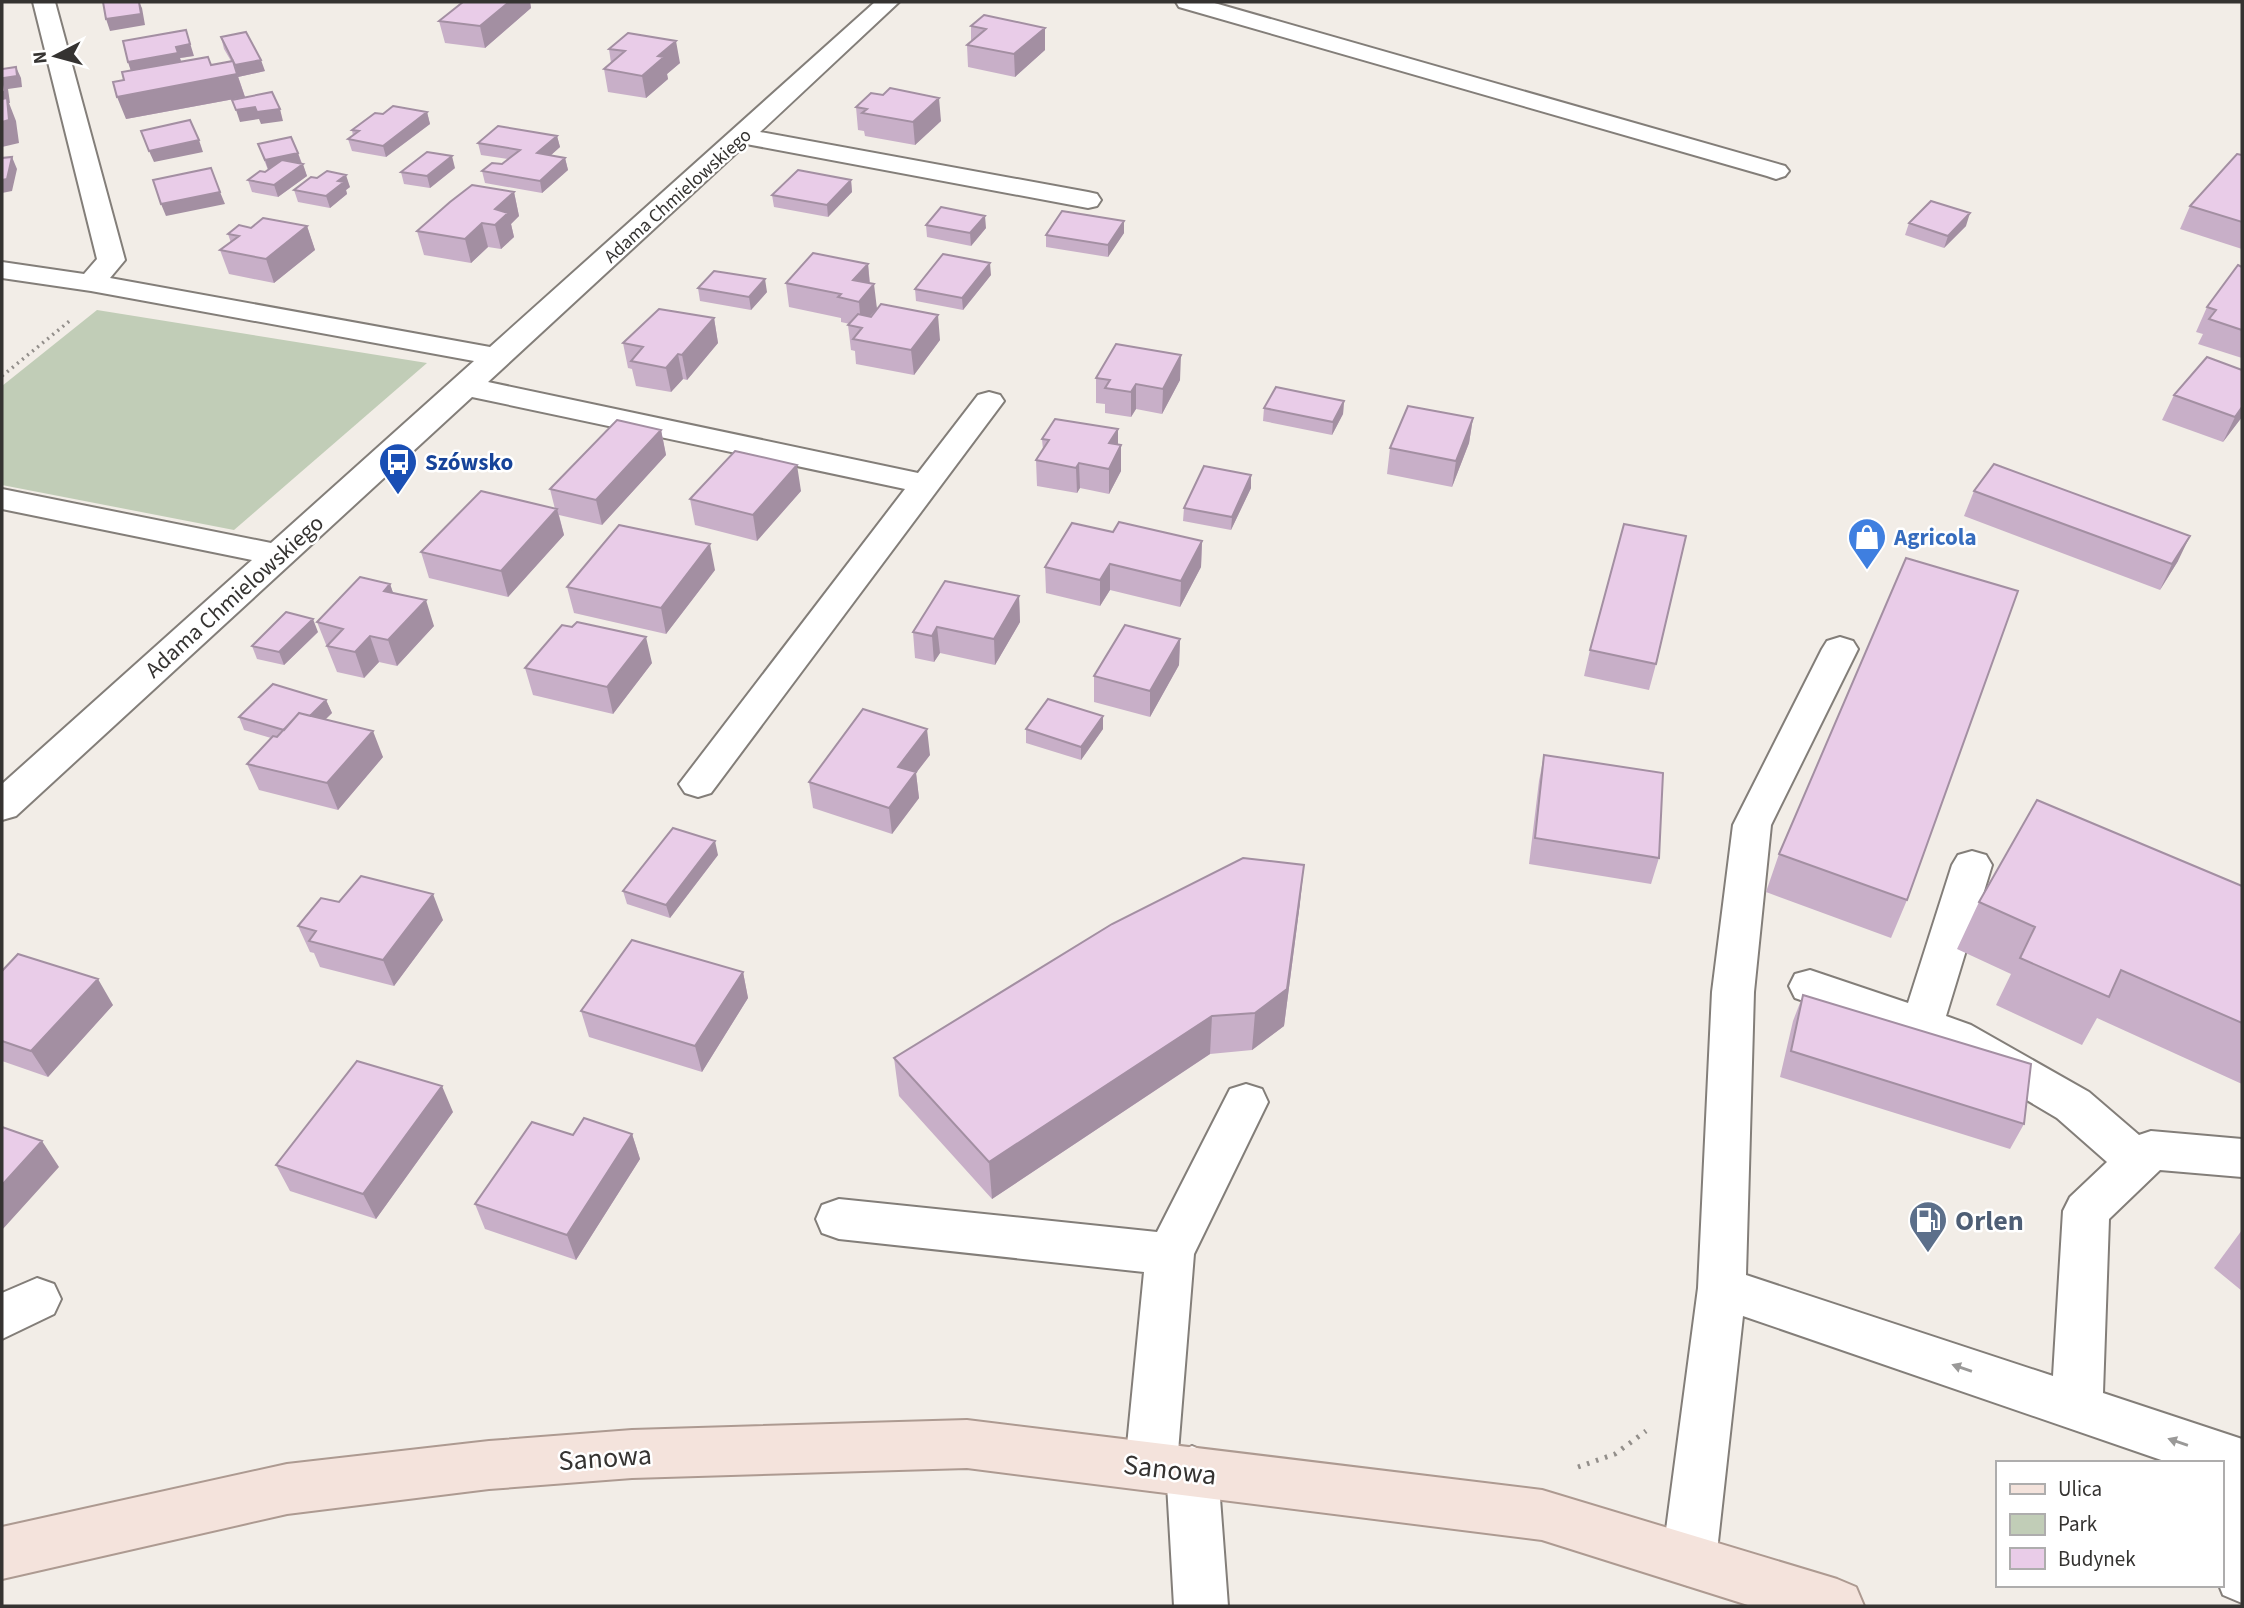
<svg xmlns="http://www.w3.org/2000/svg" width="2244" height="1608" viewBox="0 0 2244 1608" font-family="'Source Sans 3',sans-serif">
<rect width="100%" height="100%" fill="#f2ede7"/>
<!-- green -->
<path fill="#c1cdb7" d="M97,310L427,363L234,530L2,485V386Z"/>
<g fill="none" stroke-linecap="round" stroke-linejoin="round">
<defs>
<path id="minor" d="M33,2H55L125,260L110,278L490,347L875,2H899L760,132L1088,192L1097,194L1101,200L1097,206L1088,208L746,144L488,382L918,473L978,395L989,392L1000,395L1004,401L711,793L698,797L685,793L679,784L905,489L472,397L16,816L2,820V784L252,560L2,509V489L271,543L474,361L91,291L2,278V262L84,274L97,259Z
M1176,2H1211L1785,166L1789,171L1785,176L1776,179L1767,176L1179,7Z
M1840,637L1853,641L1858,649L1771,825L1754,992L1746,1275L2053,1376L2063,1211L2070,1197L2107,1162L2057,1118L1941,1049L1795,998L1789,986L1795,974L1810,970L1908,1003L1952,865L1958,855L1972,851L1986,855L1992,865L1946,1016L1971,1025L2089,1092L2139,1135L2151,1131L2242,1139V1177L2160,1170L2109,1219L2103,1393L2242,1439V1603L2223,1595L2219,1585H2221V1463H2170L1743,1316L1716,1560L1708,1579L1689,1586L1670,1579L1662,1560L1698,1288L1712,992L1733,825L1822,649L1827,641Z
M1246,1084L1262,1089L1268,1102L1194,1254L1178,1452L1192,1446L1210,1454L1218,1471L1228,1606H1174L1167,1484L1151,1491L1133,1483L1125,1466L1144,1272L839,1239L822,1233L816,1219L822,1205L839,1199L1157,1232L1230,1089Z
M37,1278L54,1284L61,1299L54,1314L2,1339V1293Z"/>
<path id="major" d="M967,1420L1542,1490L1837,1579L1856,1587L1864,1606H1751L1542,1540L967,1468L632,1478L489,1489L287,1514L2,1579V1527L287,1464L489,1441L632,1430Z"/>
</defs>
<!-- minor casing -->
<use href="#minor" stroke="#837e79" stroke-width="4"/>
<!-- major casing -->
<use href="#major" stroke="#ad9a91" stroke-width="4"/>
<!-- path-far1 -->
<path stroke="#928e8a" stroke-width="3.5" stroke-dasharray="2 4.5" stroke-linecap="butt" d="M2,376L72,319"/>
<!-- path -->
<path stroke="#928e8a" stroke-width="5" stroke-dasharray="2.5 7" stroke-linecap="butt" d="M1578,1467L1615,1454L1646,1431"/>
<!-- minor -->
<use href="#minor" fill="#fff" fill-rule="evenodd"/>
<!-- major -->
<use href="#major" fill="#f4e3dc" fill-rule="evenodd"/>
</g>
<!-- wall -->
<path fill="#c8afc8" d="M463,2H530L531,8L485,48L445,43L439,21Z
M971,26L1045,28V50L1015,77L968,67L967,45L971,41Z
M628,33L680,63L667,74L668,79L646,98L608,92L604,69L611,63L609,49Z
M221,37L265,71L238,77V76L245,97L126,119L124,80L131,71L128,62L194,56L180,58L181,61L211,65L231,61L224,49Z
M856,107L941,121L915,145L865,136L864,131L858,130Z
M427,112L430,124L386,157L352,151L348,139L353,136L352,130L383,114Z
M557,136L560,147L551,155L565,158L568,170L542,193L485,183L482,171L502,164L508,159L481,155L478,143Z
M258,144L298,153L307,176L278,197L252,192L248,180L268,170Z
M2242,155V249L2180,229L2190,206Z
M455,168L430,188L404,184L401,172Z
M851,180L852,192L828,217L774,207L772,195Z
M350,187L346,190L347,194L330,208L298,202L294,190Z
M514,192L519,216L511,224L514,237L501,249L488,247L471,263L424,255L417,231Z
M1124,221V233L1108,257L1046,247V235Z
M1909,223L1966,226L1944,248L1905,235Z
M926,225L986,228L971,246L927,237Z
M307,226L315,250L274,283L229,274L220,250L231,243L228,234L251,228Z
M868,264L870,283L877,309L870,316L940,340L914,375L856,364L855,351L851,350L848,325L850,324L841,322V318L789,307L786,283Z
M2242,267V358L2198,344L2203,334L2196,332L2207,307Z
M991,275L963,310L916,301L915,289Z
M698,288L767,292L751,310L700,301Z
M714,318L718,343L687,380L683,379L671,392L636,386L632,369L628,368L623,343Z
M2242,370V417L2223,442L2162,420L2174,395Z
M1096,378L1180,380L1162,414L1136,409L1131,417L1105,413V404L1096,403Z
M1344,401L1343,414L1332,435L1263,421L1264,408Z
M1473,418L1469,443L1452,487L1387,474L1390,448Z
M661,430L666,455L602,525L559,515L564,535L508,597L429,578L421,552L555,509L550,489Z
M1042,439L1118,445L1121,471L1109,494L1080,488L1077,493L1037,486L1036,460L1043,450Z
M1251,475V488L1231,530L1183,521L1184,508Z
M801,491L757,541L695,525L690,499Z
M1974,491L2178,561L2160,590L1964,516Z
M1113,532L1202,541L1201,567L1180,607L1110,590L1100,606L1046,593L1045,567Z
M715,570L666,634L574,613L567,587Z
M390,584L393,593L434,626L397,666L379,662L364,678L337,672L317,622Z
M1019,596L1020,622L995,665L940,653L934,662L915,658L913,632Z
M318,632L284,665L257,659L252,646Z
M1180,639L1179,665L1150,717L1094,702V676Z
M1590,650L1656,664L1649,690L1584,676Z
M652,663L613,714L533,695L525,668Z
M326,700L332,713L325,719L383,757L338,810L259,790L247,764L271,738L244,730L239,717Z
M1103,716V729L1081,760L1026,743V729Z
M930,755L916,773L919,798L892,834L813,808L809,782Z
M1544,755L1659,858L1651,884L1529,864L1539,781Z
M1779,854L1907,900L1891,938L1766,892Z
M718,855L670,918L627,904L623,891Z
M2242,886V1084L2097,1018L2082,1045L1996,1005L2011,974L1957,949L1979,902Z
M339,902L443,920L394,986L320,967L314,953L310,952L298,926Z
M1300,903L1284,1026L1252,1050L1210,1054L992,1199L899,1096L894,1058Z
M2,971L113,1005L48,1077L2,1061Z
M743,972L748,998L702,1072L589,1037L581,1011Z
M1803,995L2024,1124L2010,1149L1780,1077L1793,1021Z
M453,1112L376,1219L290,1191L276,1165Z
M632,1134L640,1159L576,1260L485,1229L475,1204Z
M2242,1230V1291L2214,1268Z"/>
<!-- shaded-wall -->
<path fill="#a38fa2" d="M139,2L142,8L145,25L110,31L106,19Z
M509,2H530L531,8L485,48L480,26Z
M1045,28V50L1015,77L1014,54Z
M186,30L194,56L180,58L182,65L132,74L128,62L176,47Z
M676,41L680,63L667,74L668,79L646,98L642,76L658,56Z
M261,60L265,71L238,77L235,65Z
M16,67L21,78L22,87L8,89L10,103H9L16,121L19,143L2,147V92L3,78Z
M237,74L245,97L126,119L117,97Z
M939,98L941,121L915,145L913,122Z
M255,107L280,109L283,121L261,124L259,119L240,122L236,110Z
M427,112L430,124L386,157L383,146Z
M557,136L560,147L540,165L537,153Z
M199,140L203,152L154,162L149,151Z
M298,153L302,165L269,172L265,160Z
M452,156L455,168L430,188L427,176Z
M12,157L17,169L12,191L2,193V180Z
M565,158L568,170L542,193L540,181Z
M303,164L307,176L278,197L274,185Z
M346,175L350,187L346,190L347,194L330,208L326,196L338,181Z
M851,180L852,192L828,217L827,205Z
M220,192L225,204L166,216L161,204Z
M514,192L519,216L511,224L514,237L501,249L495,225V209Z
M1970,213L1966,226L1944,248L1948,236Z
M985,216L986,228L971,246L970,233Z
M1124,221V233L1108,257V245Z
M482,223L488,247L471,263L465,239Z
M307,226L315,250L274,283L266,259Z
M990,263L991,275L963,310L962,298Z
M868,264L870,288L853,280Z
M765,279L767,292L751,310L749,297Z
M874,284L877,309L861,326L859,302Z
M938,315L940,340L914,375L911,350Z
M714,318L718,343L687,380L682,355Z
M678,354L683,379L671,392L666,368Z
M1181,355L1180,380L1162,414L1163,389Z
M1136,384V409L1131,417V392Z
M1344,401L1343,414L1332,435L1333,422Z
M2242,407V417L2223,442L2235,417Z
M1473,418L1469,443L1452,487L1456,461Z
M1118,429V452L1121,445V471L1109,494V443Z
M661,430L666,455L602,525L596,500Z
M1079,463L1080,488L1077,493L1076,468Z
M797,465L801,491L757,541L753,515Z
M1251,475V488L1231,530L1232,517Z
M557,509L564,535L508,597L501,571Z
M2190,536L2178,561L2160,590L2172,564Z
M1202,541L1201,567L1180,607L1181,581Z
M710,544L715,570L666,634L661,608Z
M1110,564V590L1100,606V580Z
M390,584L399,610L384,591Z
M1019,596L1020,622L995,665L994,639Z
M426,600L434,626L397,666L388,640Z
M313,619L318,632L284,665L279,652Z
M937,627L940,653L934,662L932,636Z
M370,636L379,662L364,678L355,652Z
M646,637L652,663L613,714L607,687Z
M1180,639L1179,665L1150,717V691Z
M326,700L332,713L299,746L294,733Z
M1103,716V729L1081,760V747Z
M927,729L930,755L916,773L919,798L892,834L889,808L898,767Z
M373,731L383,757L338,810L327,783Z
M715,841L718,855L670,918L666,905Z
M1304,865L1300,903L1284,1026L1252,1050L1255,1013Z
M433,894L443,920L394,986L383,960Z
M743,972L748,998L702,1072L695,1046Z
M98,979L113,1005L48,1077L31,1051Z
M1212,1016L1210,1054L992,1199L989,1162Z
M442,1086L453,1112L376,1219L363,1194Z
M632,1134L640,1159L576,1260L567,1235Z
M42,1141L59,1167L2,1230V1185Z"/>
<!-- building -->
<path fill="#e9cce8" stroke="#a38fa2" stroke-width="2" d="M103,2H139L141,14L106,19Z
M463,2H509L480,26L439,21Z
M984,15L1045,28L1014,54L967,45L986,29L971,26Z
M186,30L190,44L176,47L178,53L128,62L123,41Z
M246,32L261,60L235,65L221,37Z
M628,33L676,41L658,56L664,57L642,76L604,69L625,51L609,49Z
M208,57L211,65L233,61L237,74L117,97L113,82L124,80L122,72Z
M16,67L17,76L3,78L5,91L2,92V69Z
M890,88L939,98L913,122L862,113L867,109L856,107L871,93L883,95Z
M272,92L280,109L257,112L255,107L236,110L232,100Z
M7,98L9,120L2,122V99Z
M393,106L427,112L383,146L348,139L359,131L352,130L375,113L383,114Z
M190,120L199,140L149,151L141,131Z
M498,126L557,136L537,153L565,158L540,181L482,171L492,163L502,164L520,150L478,143Z
M291,137L298,153L265,160L258,144Z
M427,152L452,156L427,176L401,172Z
M2237,154L2242,155V222L2190,206Z
M12,157L7,179L2,180V158Z
M282,160L303,164L274,185L248,180L260,171L265,172Z
M211,168L220,192L161,204L153,180Z
M798,170L851,180L827,205L772,195Z
M327,171L346,175L338,181L344,182L326,196L294,190L311,177L317,178Z
M472,185L514,192L495,209L508,213L495,225L482,223L465,239L417,231L450,202Z
M1931,201L1970,213L1948,236L1909,223Z
M941,207L985,216L970,233L926,225Z
M1062,211L1124,221L1108,245L1046,235Z
M263,218L307,226L266,259L220,250L239,236L228,234L239,225L251,228Z
M813,253L868,264L853,280L874,284L859,302L838,297L841,294L786,283Z
M943,254L990,263L962,298L915,289Z
M2238,265L2242,267V330L2209,319L2216,310L2207,307Z
M714,271L765,279L749,297L698,288Z
M881,304L938,315L911,350L853,339L862,328L848,325L858,314L871,317Z
M659,309L714,318L682,355L678,354L666,368L631,361L643,347L623,343Z
M1116,344L1181,355L1163,389L1136,384L1131,392L1105,388L1110,380L1096,378Z
M2207,357L2242,370V407L2235,417L2174,395Z
M1276,387L1344,401L1333,422L1264,408Z
M1408,406L1473,418L1456,461L1390,448Z
M1055,419L1118,429L1109,443L1121,445L1109,469L1079,463L1076,468L1036,460L1049,440L1042,439Z
M617,420L661,430L596,500L550,489Z
M735,451L797,465L753,515L690,499Z
M1994,464L2190,536L2172,564L1974,491Z
M1204,466L1251,475L1232,517L1184,508Z
M481,491L557,509L501,571L421,552Z
M1119,522L1202,541L1181,581L1110,564L1100,580L1045,567L1072,523L1113,532Z
M1624,524L1686,536L1656,664L1590,650Z
M619,525L710,544L661,608L567,587Z
M1906,558L2018,591L1907,900L1779,854Z
M360,577L390,584L384,591L426,600L388,640L370,636L355,652L327,646L343,629L317,622Z
M945,581L1019,596L994,639L937,627L932,636L913,632Z
M286,612L313,619L279,652L252,646Z
M577,622L646,637L607,687L525,668L562,625L572,627Z
M1125,625L1180,639L1150,691L1094,676Z
M273,684L326,700L310,716L299,713L284,730L239,717Z
M1048,699L1103,716L1081,747L1026,729Z
M863,709L927,729L898,767L916,772L889,808L809,782Z
M299,713L373,731L327,783L247,764L273,736L277,737Z
M1544,755L1663,773L1659,858L1535,838Z
M2037,800L2242,886V1023L2121,970L2109,997L2020,958L2035,927L1979,902Z
M673,828L715,841L666,905L623,891Z
M1243,858L1304,865L1287,989L1255,1013L1212,1016L989,1162L894,1058L1112,924Z
M361,876L433,894L383,960L309,941L316,931L298,926L321,898L339,902Z
M632,940L743,972L695,1046L581,1011Z
M18,954L98,979L31,1051L2,1041V971Z
M1803,995L2031,1064L2024,1124L1791,1051Z
M357,1061L442,1086L363,1194L276,1165Z
M584,1118L632,1134L567,1235L475,1204L532,1122L573,1135Z
M2,1127L42,1141L2,1185Z"/>
<!-- one-way arrows -->
<defs><path id="oneway-solid" d="M-6-.8H1V-3.2L6.5 0L1 3.2V.8H-6Z" transform="scale(1.75)"/></defs>
<g fill="#9a9998">
<use href="#oneway-solid" transform="translate(1962 1368) rotate(-161)"/>
<use href="#oneway-solid" transform="translate(2178 1442) rotate(-161)"/>
</g>
<!-- icons -->
<defs>
<symbol id="bus-pin" viewBox="-11 -11 22 30"><path d="M0 17L-7.5 6A9.5 9.5 0 1 1 7.5 6Z" fill="#1a4fb4" stroke="#fff"/><path d="M-5-6H5V4H4V6H2V4H-2V6H-4V4H-5ZM-3.5-4V0h7V-4ZM-3.5 1.2v1.5H-2V1.2ZM2 1.2v1.5H3.5V1.2Z" fill="#fff"/></symbol>
<symbol id="shop-pin" viewBox="-11 -11 22 30"><path d="M0 17L-7.5 6A9.5 9.5 0 1 1 7.5 6Z" fill="#3f7fe0" stroke="#fff"/><path d="M-5-2.5h2.3a2.7 3.5 0 0 1 5.4 0H5L5.5 6h-11ZM-1.5-2.5h3a1.5 2.3 0 0 0-3 0Z" fill="#fff"/></symbol>
<symbol id="fuel-pin" viewBox="-11 -11 22 30"><path d="M0 17L-7.5 6A9.5 9.5 0 1 1 7.5 6Z" fill="#5c6f8a" stroke="#fff"/><path d="M-5.5-6h7V0h2V4h1.3V-2.5L3-4.5l.8-.8L6-3V5H2.5V1h-1V6h-7ZM-4.2-4.7v3.2H.2V-4.7Z" fill="#fff"/></symbol>
</defs>
<g fill-rule="evenodd">
<use href="#bus-pin" x="376" y="440" width="44" height="60"/>
<use href="#shop-pin" x="1845" y="515" width="44" height="60"/>
<use href="#fuel-pin" x="1906" y="1198" width="44" height="60"/>
</g>
<g text-anchor="middle" stroke-width="5" stroke-linejoin="round" paint-order="stroke">
<!-- far-street labels -->
<g font-size="19" fill="#353331" stroke="#fff">
<text transform="translate(677 195) rotate(-42)" y="7">Adama Chmielowskiego</text>
</g>
<!-- transit labels -->
<g font-size="23" font-weight="bold" fill="#164399" stroke="#fff" text-anchor="start">
<text x="425" y="470">Szówsko</text>
</g>
<!-- shop labels -->
<g font-size="23" font-weight="bold" fill="#366cbe" stroke="#fff" text-anchor="start">
<text x="1894" y="545">Agricola</text>
</g>
<!-- street labels -->
<g font-size="23" fill="#353331" stroke="#fff">
<text transform="translate(234 596) rotate(-42)" y="8">Adama Chmielowskiego</text>
</g>
<!-- near-service labels -->
<g font-size="28" font-weight="bold" fill="#4e5e75" stroke="#fff" text-anchor="start">
<text x="1955" y="1230">Orlen</text>
</g>
<!-- near-street labels -->
<g font-size="28" fill="#353331" stroke="#fff">
<text transform="translate(605 1457) rotate(-4)" y="10">Sanowa</text>
<text transform="translate(1170 1469) rotate(7)" y="10">Sanowa</text>
</g>
</g>
<!-- border -->
<rect width="2244" height="1608" fill="none" stroke="#353331" stroke-width="7"/>
<!-- legend -->
<rect x="1996" y="1461" width="228" height="126" fill="#ffffff" stroke="#aeadad" stroke-width="2"/>
<rect x="2010" y="1484" width="35" height="10" fill="#f4e3dc" stroke="#aeadad" stroke-width="2"/>
<text x="2058" y="1496" font-size="21" fill="#353331">Ulica</text>
<rect x="2010" y="1514" width="35" height="21" fill="#c1cdb7" stroke="#aeadad" stroke-width="2"/>
<text x="2058" y="1531" font-size="21" fill="#353331">Park</text>
<rect x="2010" y="1548" width="35" height="21" fill="#e9cce8" stroke="#aeadad" stroke-width="2"/>
<text x="2058" y="1566" font-size="21" fill="#353331">Budynek</text>
<!-- north arrow -->
<g transform="translate(56 56) rotate(264)" stroke="#ffffff" stroke-width="5" paint-order="stroke">
<path d="M0-5L12 26L0 18L-12 26Z" fill="#353331"/>
<text y="-10" font-size="19" font-weight="bold" text-anchor="middle" fill="#353331">N</text>
</g>
</svg>
